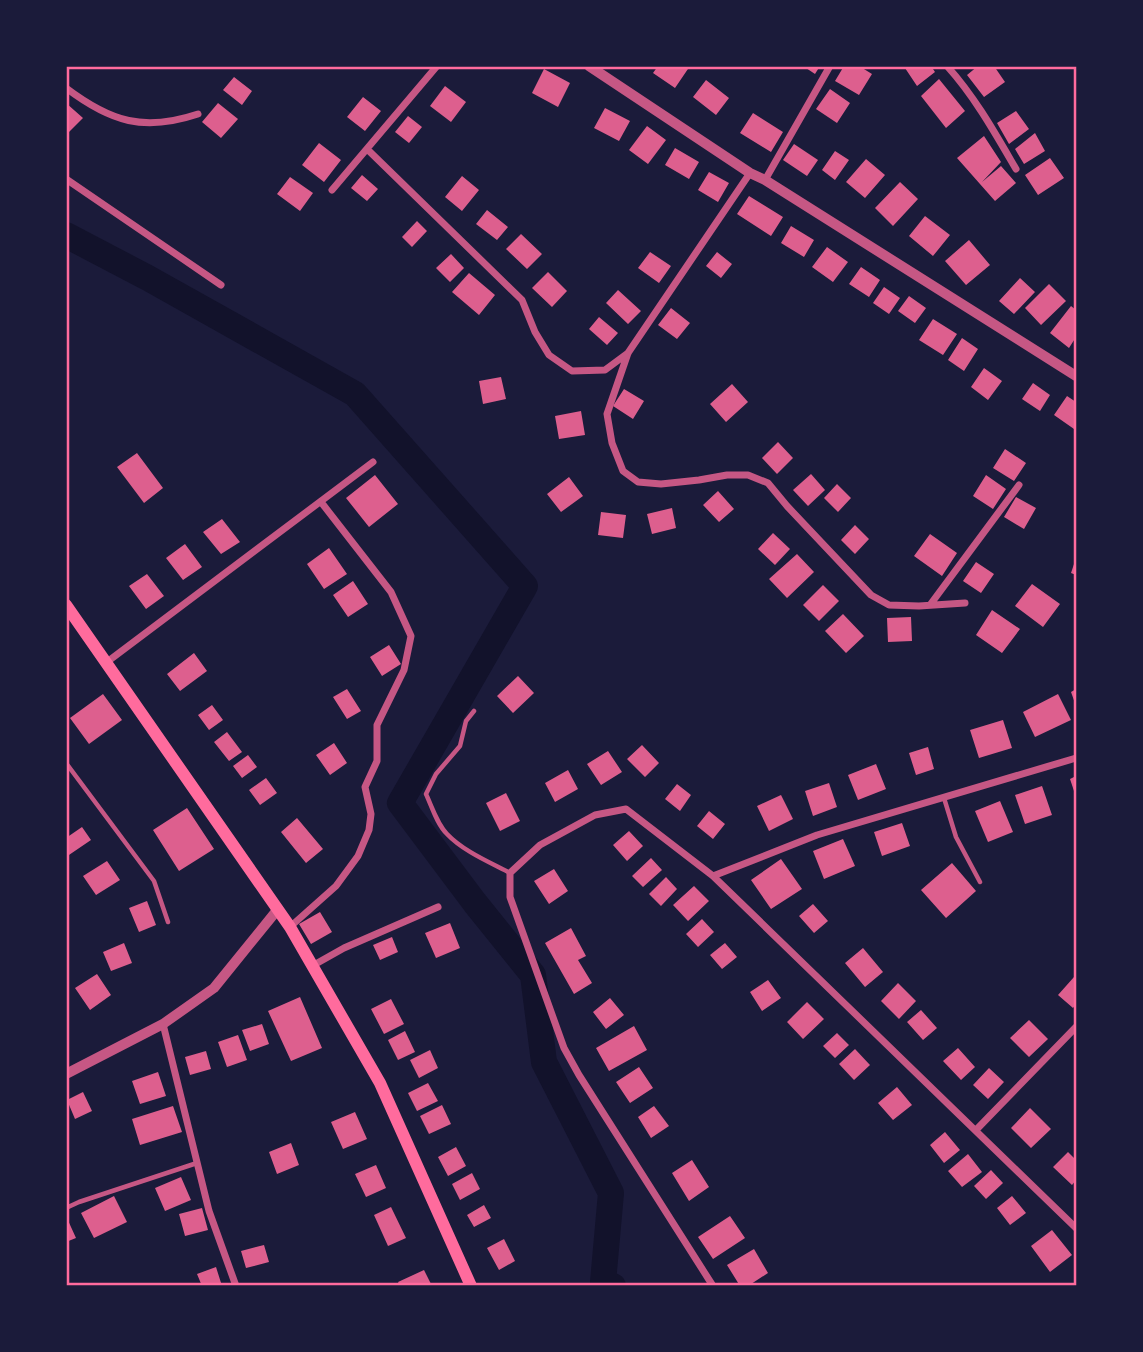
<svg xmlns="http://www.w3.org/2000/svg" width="1143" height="1352" viewBox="0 0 1143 1352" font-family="'IBM Plex Sans',sans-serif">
<rect width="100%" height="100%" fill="#1b1b3a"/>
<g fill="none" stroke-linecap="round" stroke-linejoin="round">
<!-- river -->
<path stroke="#12122b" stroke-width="26" d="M66,235L148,278L355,394L525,586L400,803L475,903L533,975L544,1062L611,1193L603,1282L613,1286"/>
</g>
<!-- building -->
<path fill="#dd5f8e" d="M658,66H690L675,88L653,73Z
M803,66H820L815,74Z
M844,66H859L872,74L859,95L835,81Z
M908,66H931L935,72L917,86L905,68Z
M978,66H994L1005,82L984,97L967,75Z
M544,69L570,83L558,107L532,93Z
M234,77L252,91L242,105L223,90Z
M939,79L965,111L946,128L921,96Z
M706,80L729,98L716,115L693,97Z
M445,86L466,102L451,122L430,106Z
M830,89L850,103L837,123L816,109Z
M363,97L381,111L365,131L347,117Z
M66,103L83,118L66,135Z
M218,103L238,119L221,138L202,122Z
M605,108L630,121L619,141L594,128Z
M1016,111L1029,129L1009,144L997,123Z
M753,113L783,132L771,152L740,133Z
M408,116L422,127L409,143L395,132Z
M647,126L666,140L648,164L629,150Z
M1035,133L1045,151L1024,164L1015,149Z
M984,136L1001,162L982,182L1001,166L1016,183L995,201L957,158Z
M319,143L341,160L324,182L302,165Z
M794,144L818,160L807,176L783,160Z
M675,148L699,162L689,179L665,165Z
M835,151L849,160L835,180L822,170Z
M1050,158L1064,178L1038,195L1025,175Z
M866,159L885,175L865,198L846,182Z
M709,172L729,183L718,202L698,190Z
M362,175L378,189L367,201L351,188Z
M462,176L479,190L462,211L445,197Z
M290,177L313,193L300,211L277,194Z
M900,182L918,199L893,226L875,208Z
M749,196L783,217L771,236L737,214Z
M487,210L508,227L497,240L476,224Z
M925,216L950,235L933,256L909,236Z
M417,221L427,231L412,247L402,237Z
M791,226L814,240L804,257L781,243Z
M521,234L542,254L527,269L506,249Z
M969,240L990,265L966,285L945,261Z
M827,247L848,262L833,282L812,267Z
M650,252L671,266L659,283L638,268Z
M717,252L732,264L721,278L706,266Z
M451,254L464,268L450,282L436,268Z
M861,267L880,280L869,297L849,284Z
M548,272L567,291L552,307L532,288Z
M469,273L495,295L479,315L452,292Z
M1020,278L1035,292L1014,314L999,301Z
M1049,284L1066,301L1041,325L1025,308Z
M884,287L900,298L889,314L873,303Z
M618,290L641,311L628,324L606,303Z
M909,296L926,308L915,323L898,311Z
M1071,306L1076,310V337L1069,348L1050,333Z
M671,308L690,323L677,339L658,325Z
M599,317L618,333L607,345L589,329Z
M933,319L957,334L943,355L919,340Z
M962,338L978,349L964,371L948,360Z
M984,368L1002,381L988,400L971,387Z
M501,377L506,399L483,404L479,381Z
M1033,383L1050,395L1040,411L1022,399Z
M732,384L748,402L726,422L710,404Z
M624,389L644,401L633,419L613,406Z
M1067,396L1076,402V425L1074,429L1054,415Z
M581,411L585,435L559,439L555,416Z
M778,442L793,458L777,474L762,458Z
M1005,449L1026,463L1014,481L993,468Z
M137,453L163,488L144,503L117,467Z
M811,474L825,490L808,506L793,490Z
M375,475L398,504L369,527L346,498Z
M986,475L1006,489L993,509L973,496Z
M569,477L583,496L561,512L547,494Z
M837,484L851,498L838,512L824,498Z
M718,491L734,509L719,522L703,505Z
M1016,497L1036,508L1024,529L1004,517Z
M672,508L676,528L652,534L647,514Z
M601,512L626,515L623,538L598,535Z
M222,519L240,542L221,554L203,532Z
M855,525L869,539L855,554L841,540Z
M773,533L790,549L775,565L758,549Z
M930,534L957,553L942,576L914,556Z
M185,544L202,567L183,580L166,558Z
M329,548L347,574L324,589L307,564Z
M797,554L814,572L787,598L769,579Z
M1076,558V575L1071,573Z
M976,562L994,574L981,593L963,581Z
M147,574L164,596L146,609L129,586Z
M353,581L368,604L348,617L333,595Z
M1032,584L1060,604L1043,627L1015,606Z
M823,585L839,601L819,621L803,605Z
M992,610L1020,629L1002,653L976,635Z
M843,614L864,636L846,653L825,631Z
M911,617L912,641L888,642L887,618Z
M389,645L401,664L382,676L370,657Z
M194,653L207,671L180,691L167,674Z
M518,676L534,693L513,713L497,696Z
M347,689L361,711L347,719L333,697Z
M1076,689V706L1071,692Z
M103,694L122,720L89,744L70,718Z
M1058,694L1071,720L1035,737L1023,712Z
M212,705L223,720L209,730L198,715Z
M1003,720L1012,748L979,758L970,730Z
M227,732L242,752L229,761L214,742Z
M334,743L347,763L330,775L316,755Z
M642,745L659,763L645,777L627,759Z
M928,747L934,769L916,775L909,753Z
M608,751L622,772L601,785L587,764Z
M248,755L257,767L242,778L233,766Z
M876,764L886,789L858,800L848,775Z
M568,770L578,789L555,802L545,783Z
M1076,776V797L1070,779Z
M266,778L277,793L260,805L249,790Z
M829,783L837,807L813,816L805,791Z
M677,784L691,795L680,811L665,799Z
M1042,786L1052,815L1025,824L1015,795Z
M506,793L520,821L500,831L486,803Z
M781,795L793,819L769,831L757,806Z
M1000,801L1013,832L988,842L975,811Z
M187,808L214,849L179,871L153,830Z
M709,811L725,824L713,839L697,826Z
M297,818L323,849L306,863L281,832Z
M902,823L910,846L882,856L874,832Z
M82,827L91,840L66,857V838Z
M629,831L643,846L627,861L613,845Z
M843,839L855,866L824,879L813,851Z
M651,858L662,870L643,887L632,876Z
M781,859L802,889L771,909L751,880Z
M107,861L120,880L96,895L83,876Z
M952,863L976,891L946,918L921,890Z
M554,869L568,891L549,904L534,881Z
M666,877L677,889L661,906L649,894Z
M694,886L709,901L688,921L673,905Z
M147,901L156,925L139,932L129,908Z
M813,904L828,921L814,933L799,916Z
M320,912L332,932L311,944L299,924Z
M702,919L714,932L698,947L686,934Z
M450,923L460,948L436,958L425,933Z
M571,928L586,956L578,960L592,983L574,994L545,943Z
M392,937L398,952L380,960L373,945Z
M124,943L132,963L111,971L103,952Z
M725,943L737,957L722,969L710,955Z
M863,948L883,972L865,987L845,963Z
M97,974L111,995L90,1010L75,988Z
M1074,977L1076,979V1004L1073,1008L1058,995Z
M768,980L781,998L762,1011L750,992Z
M898,983L916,1001L899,1019L881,1001Z
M300,997L322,1048L291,1061L268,1011Z
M610,998L624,1015L606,1029L593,1012Z
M391,999L404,1024L384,1034L371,1009Z
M807,1002L824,1019L803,1039L787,1022Z
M921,1010L937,1028L923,1040L907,1022Z
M1029,1020L1048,1039L1029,1057L1010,1038Z
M262,1024L269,1044L250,1051L242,1030Z
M634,1026L647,1050L609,1071L596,1048Z
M405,1031L415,1052L398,1060L388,1040Z
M837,1033L849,1045L835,1058L823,1046Z
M238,1035L247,1060L227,1067L218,1042Z
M958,1048L975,1067L961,1080L943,1061Z
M855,1049L870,1065L854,1080L839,1064Z
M430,1050L438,1068L419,1078L410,1060Z
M206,1051L211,1069L190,1075L185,1057Z
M639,1067L653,1088L630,1103L616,1082Z
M989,1068L1004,1082L988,1099L973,1085Z
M158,1072L166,1096L140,1104L132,1081Z
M428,1083L438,1101L417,1111L408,1093Z
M897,1087L912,1105L893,1120L878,1103Z
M83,1092L92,1111L75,1119L67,1100Z
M442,1105L451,1124L429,1134L420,1116Z
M173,1106L182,1132L140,1145L132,1119Z
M654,1106L669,1126L651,1138L638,1117Z
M1030,1108L1051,1129L1031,1148L1011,1128Z
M355,1112L367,1139L343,1149L331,1122Z
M945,1132L960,1150L944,1163L930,1145Z
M291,1143L299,1165L277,1174L269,1152Z
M456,1147L466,1166L448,1176L438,1157Z
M1068,1152L1076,1160V1180L1072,1185L1053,1167Z
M968,1154L982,1172L962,1187L948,1171Z
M692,1160L709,1187L689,1201L672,1173Z
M376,1165L386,1188L366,1197L355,1174Z
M991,1170L1003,1183L986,1199L974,1186Z
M472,1173L480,1189L460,1200L452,1184Z
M181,1177L191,1200L165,1211L155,1188Z
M114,1196L127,1222L94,1238L81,1213Z
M1012,1196L1026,1213L1010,1225L997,1208Z
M484,1205L491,1218L474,1227L467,1215Z
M391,1207L406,1238L388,1246L374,1215Z
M202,1208L208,1230L185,1236L179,1214Z
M66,1216L76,1238L66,1242Z
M730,1216L745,1238L713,1259L698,1237Z
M1052,1230L1072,1255L1050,1272L1031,1246Z
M504,1239L515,1261L499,1270L487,1248Z
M264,1245L269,1262L246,1268L241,1251Z
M754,1249L768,1273L748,1286H740L727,1265Z
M216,1267L222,1286H202L197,1274Z
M424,1270L432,1286H400L398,1282Z"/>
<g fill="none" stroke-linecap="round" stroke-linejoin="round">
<!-- service -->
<path stroke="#c65784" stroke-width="4.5" d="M474,711L466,721L460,746L436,774L426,794C432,807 437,824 447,834C463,851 489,862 510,873
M66,763L154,881L168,922
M944,798L956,837L980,882
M66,1208L79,1202L197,1163"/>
<!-- minor -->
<path stroke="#c65784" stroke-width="7" d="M947,66C975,97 995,133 1016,169
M66,88C111,122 144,132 198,114
M367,149L522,300L535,332L549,355L572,371L605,370L628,353
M750,173L628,353L607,414L612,443L623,471L638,482L661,484L699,480L727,475H748L768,483L787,506L871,595L889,605L919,606L965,603
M66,179L221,285
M765,180L830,66
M332,190L437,66
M930,605L1019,485
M107,662L373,462
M713,876L817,835L1076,758
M290,927L336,886L358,856L369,830L371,814L365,787L377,761V725L404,670L411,636L391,592L321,502
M312,966L344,948L438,907
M163,1024L209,1211L236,1286
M976,1130L1076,1027
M713,1286L579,1075L564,1048L510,897V873L540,845L595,815L626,809L713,876L1076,1228"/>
<!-- tertiary -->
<path stroke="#c65784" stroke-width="10" d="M589,66L750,173L765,180L1076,376
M66,1074L163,1024L214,988L278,909"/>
<!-- secondary -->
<path stroke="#ff6b9d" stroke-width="12" d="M66,605L290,927L380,1083L471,1286"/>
</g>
<!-- border -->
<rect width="1143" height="1352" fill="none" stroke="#1b1b3a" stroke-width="136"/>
<rect x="68" y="68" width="1007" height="1216" fill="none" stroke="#ff6b9d" stroke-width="2.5"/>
</svg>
